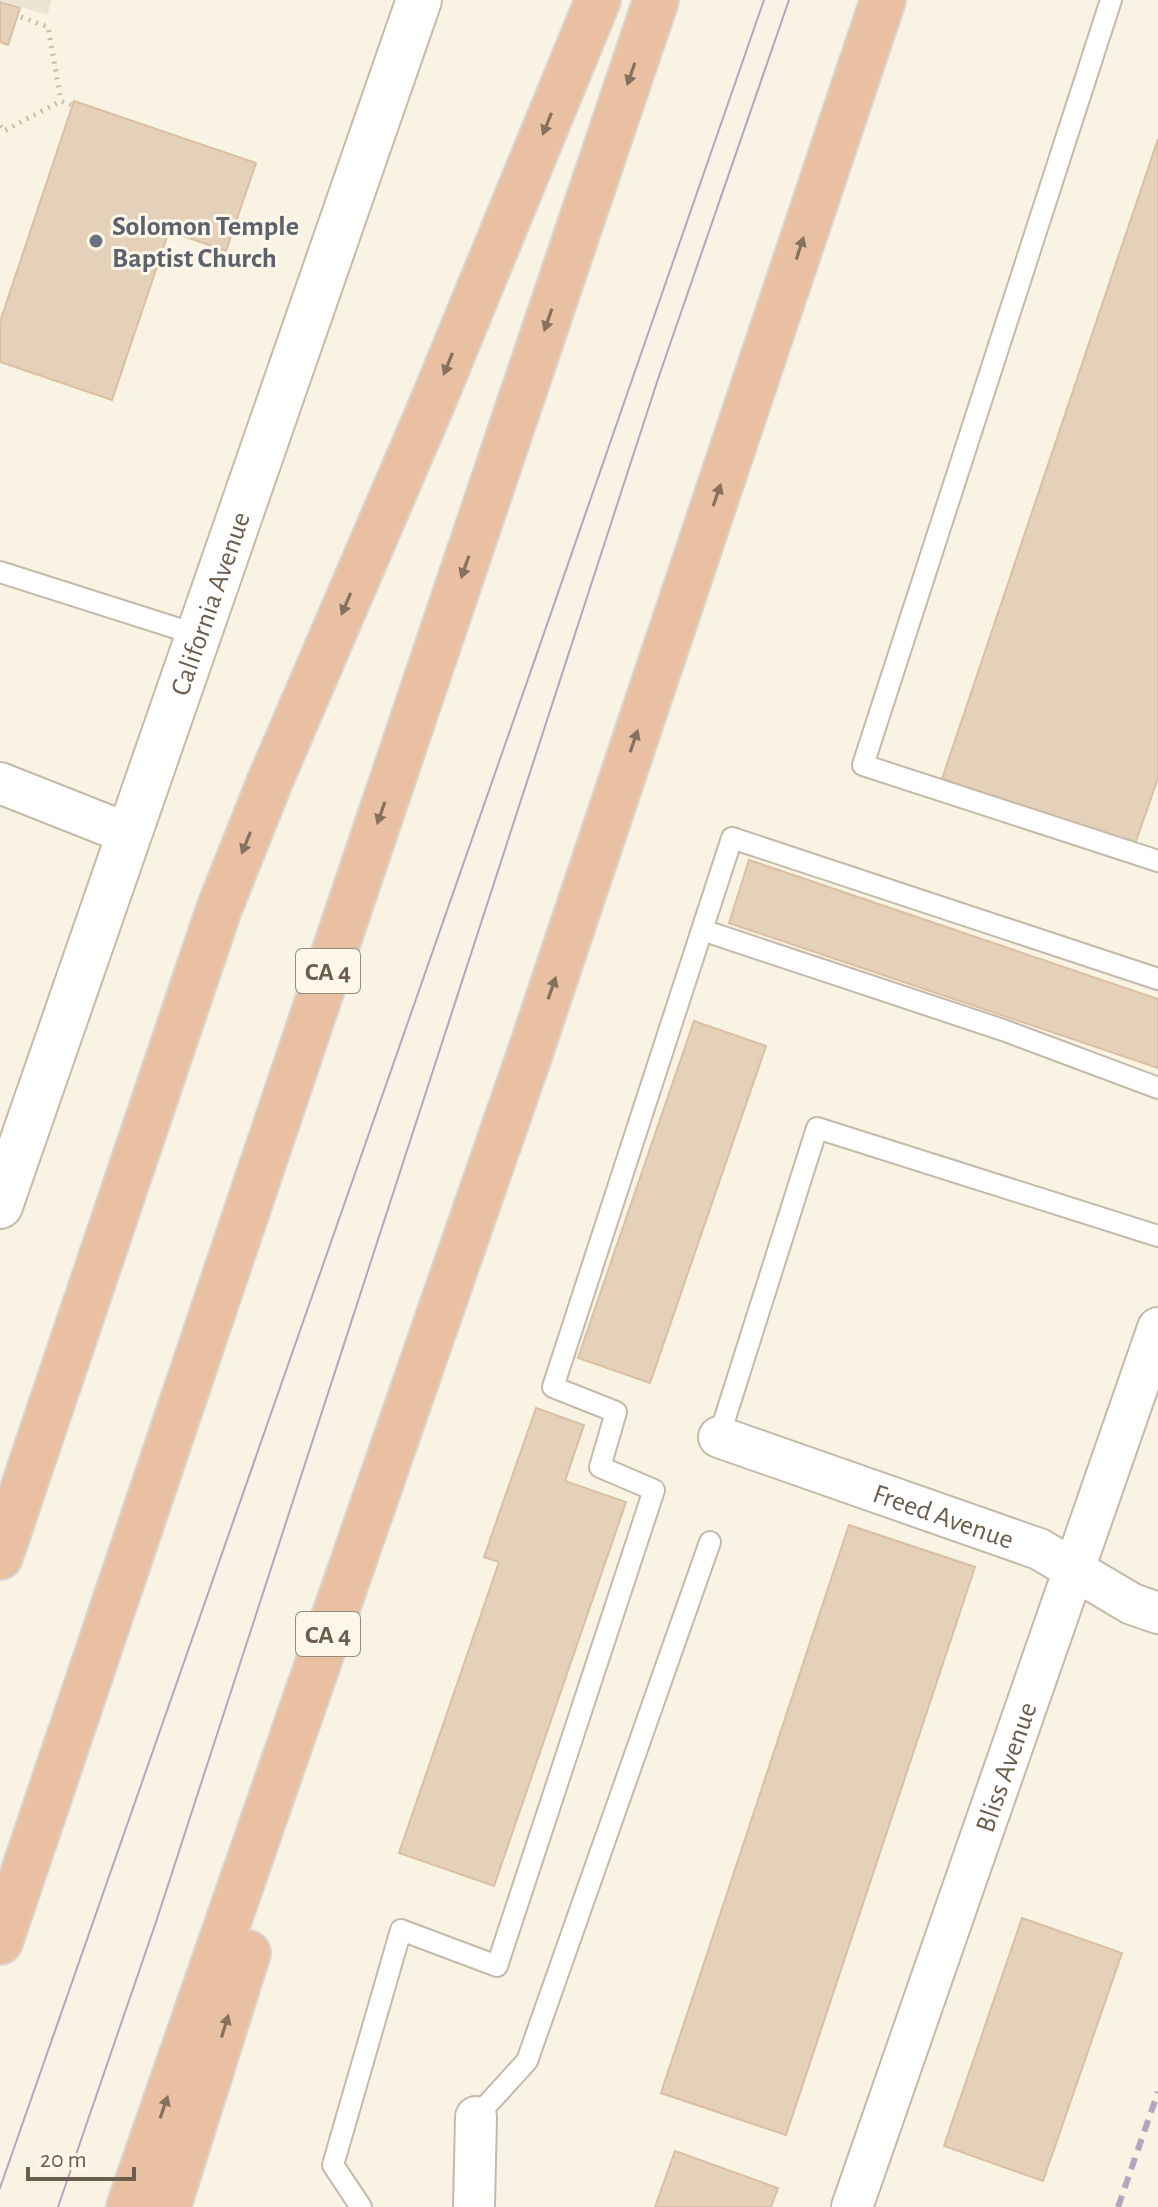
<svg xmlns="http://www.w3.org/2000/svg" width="1158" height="2207" viewBox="0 0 1158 2207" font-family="'Alegreya Sans',sans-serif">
<rect width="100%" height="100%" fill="#f8f3e3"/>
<!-- residential -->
<path fill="#ece3d1" d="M0,0H52L47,15Z"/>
<!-- building -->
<path fill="#e5d1ba" stroke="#dabfa2" stroke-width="2" d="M0,2L20,8L8,45L0,42Z
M74,101L256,163L226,251L169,231L112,400L0,362V322Z
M1158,139V778L1135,844L942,779Z
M749,860L1158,999V1068L729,923Z
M694,1021L766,1046L650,1383L578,1358Z
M536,1408L584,1425L565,1481L626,1502L494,1886L399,1853L499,1562L484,1557Z
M849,1525L975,1567L786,2135L661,2093Z
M1022,1918L1122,1953L1043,2181L944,2146Z
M675,2151L778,2188L771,2207H655Z"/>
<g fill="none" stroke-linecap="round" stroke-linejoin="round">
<defs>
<path id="service" d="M1111,0L863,765L1158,861
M0,572L198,635
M702,930L1003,1030L1158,1088
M719,1437L817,1128L1158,1236
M476,2117L527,2061L710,1542
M361,2207L333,2165L401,1930L497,1966L654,1490L600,1467L616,1412L553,1387L732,838L1158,979"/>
<g id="minor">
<path d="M0,783L129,834"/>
<path id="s1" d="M719,1437L1039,1549L1132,1604L1158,1613"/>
<path d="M474,2207L476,2117"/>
<path id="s2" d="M852,2207L1158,1328"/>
</g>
<g id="secondary">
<path id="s3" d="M0,1206L419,0"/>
</g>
<path id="motorway" d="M0,1557L219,909L270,781L432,404L598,0
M0,1942L656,0
M129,2207L527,1062L883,0
M168,2207L248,1953"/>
</defs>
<!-- service casing -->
<use href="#service" stroke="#c5baa9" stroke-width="24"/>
<!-- minor casing -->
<use href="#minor" stroke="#c5baa9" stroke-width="44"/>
<!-- secondary casing -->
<use href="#secondary" stroke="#c7bba7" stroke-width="48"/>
<!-- motorway casing -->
<use href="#motorway" stroke="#d9d5d1" stroke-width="48"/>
<!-- path -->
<path stroke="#cebaa3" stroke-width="5" stroke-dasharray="2 6" stroke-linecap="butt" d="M21,17L48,27L61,101
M0,126L4,131L61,101L71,105"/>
<!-- service -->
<use href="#service" stroke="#fff" stroke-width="20"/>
<!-- minor -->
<use href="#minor" stroke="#fff" stroke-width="40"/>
<!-- secondary -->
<use href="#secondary" stroke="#fff" stroke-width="44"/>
<!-- motorway -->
<use href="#motorway" stroke="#eac0a2" stroke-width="44"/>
<!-- tram -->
<path stroke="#b7a4bf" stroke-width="2" d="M0,2188C249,1457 514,731 764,0
M58,2207L156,1922L658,379L789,0"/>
<!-- rail -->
<path stroke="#b7a4bf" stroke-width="6" stroke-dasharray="12 8" stroke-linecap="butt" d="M1118,2207L1158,2092"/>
</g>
<!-- one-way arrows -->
<defs><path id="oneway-solid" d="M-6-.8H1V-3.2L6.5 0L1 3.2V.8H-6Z" transform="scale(2)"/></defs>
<g fill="#86715e">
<use href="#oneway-solid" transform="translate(631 74) rotate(109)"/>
<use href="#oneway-solid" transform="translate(547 124) rotate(112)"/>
<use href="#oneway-solid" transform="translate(800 248) rotate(-72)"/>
<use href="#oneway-solid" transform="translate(548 320) rotate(109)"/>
<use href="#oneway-solid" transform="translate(448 364) rotate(112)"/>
<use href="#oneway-solid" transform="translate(717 495) rotate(-71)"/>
<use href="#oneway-solid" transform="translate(465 567) rotate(109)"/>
<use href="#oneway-solid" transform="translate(346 604) rotate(113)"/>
<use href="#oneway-solid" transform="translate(634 741) rotate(-71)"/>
<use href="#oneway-solid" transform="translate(381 813) rotate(109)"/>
<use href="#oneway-solid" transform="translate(246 843) rotate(112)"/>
<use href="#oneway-solid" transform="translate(552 988) rotate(-71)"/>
<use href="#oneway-solid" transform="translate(225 2026) rotate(-73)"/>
<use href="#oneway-solid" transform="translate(164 2107) rotate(-71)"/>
</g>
<!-- markers -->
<circle fill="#6b7280" stroke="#fcf7e9" stroke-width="3" cx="96" cy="241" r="8"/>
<g text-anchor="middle" stroke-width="6" stroke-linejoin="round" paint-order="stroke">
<!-- shield labels -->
<g fill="#fcf7e9" stroke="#988b7c" stroke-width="2">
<rect x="296" y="949" width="64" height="44" rx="6"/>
<rect x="296" y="1612" width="64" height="44" rx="6"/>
</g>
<g font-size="26" font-weight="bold" fill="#6d5d4d">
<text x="328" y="980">CA 4</text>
<text x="328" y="1643">CA 4</text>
</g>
<!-- worship labels -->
<g font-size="28" font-weight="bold" fill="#5b616d" stroke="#fcf7e9" text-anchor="start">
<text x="112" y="235">Solomon Temple<tspan x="112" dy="32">Baptist Church</tspan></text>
</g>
<!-- street labels -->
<g font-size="28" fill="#6d5d4d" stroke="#fcf7e9">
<text dy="10" stroke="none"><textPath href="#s3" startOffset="638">California Avenue</textPath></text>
<text dy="10" stroke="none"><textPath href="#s1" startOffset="238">Freed Avenue</textPath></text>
<text dy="10" stroke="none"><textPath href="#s2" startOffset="466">Bliss Avenue</textPath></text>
</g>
</g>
<!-- scale -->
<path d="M28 2167v12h106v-12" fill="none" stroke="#6d5d4d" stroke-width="4"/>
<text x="40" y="2167" font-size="24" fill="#6d5d4d" stroke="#fcf7e9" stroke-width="6" paint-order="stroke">20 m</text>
</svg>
